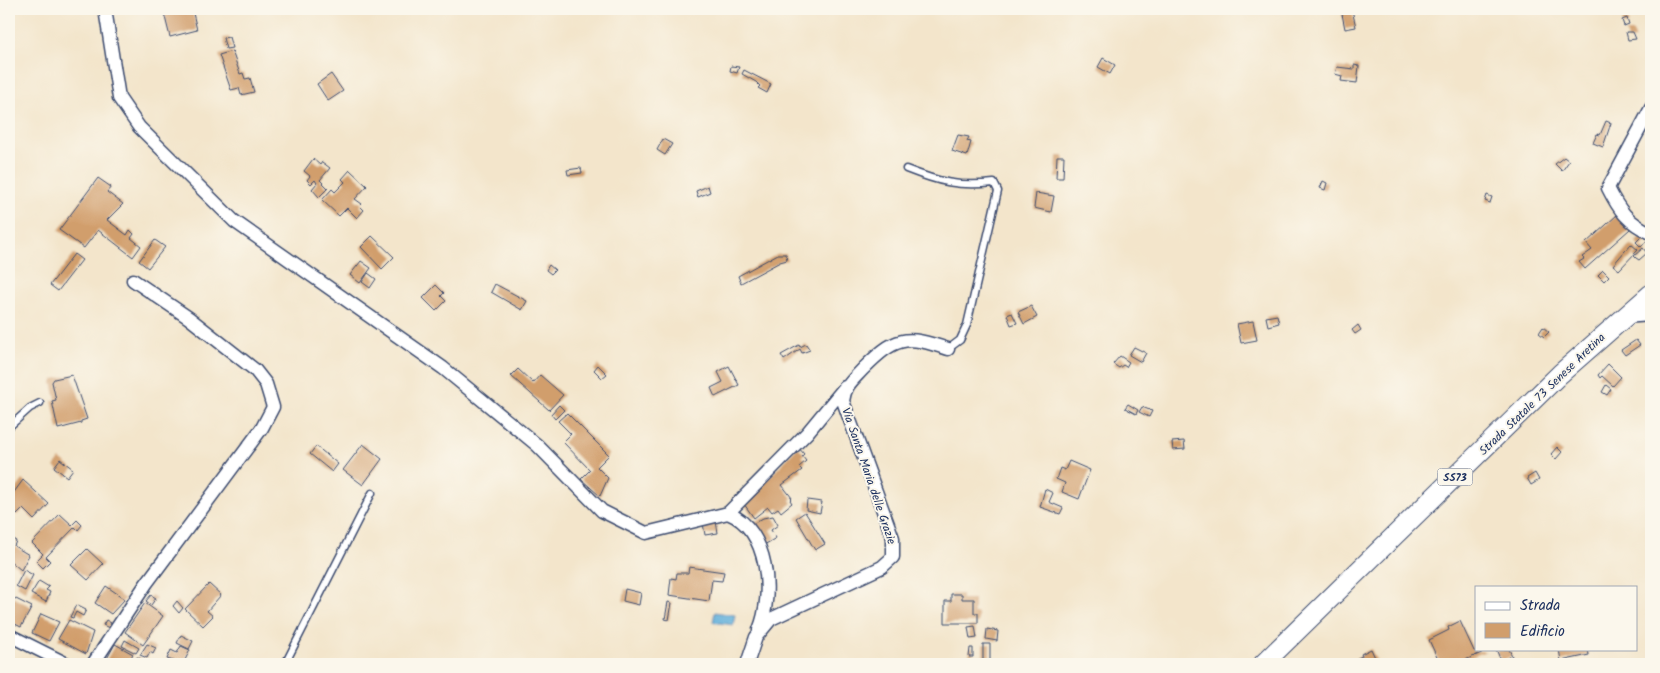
<svg xmlns="http://www.w3.org/2000/svg" width="1660" height="673" viewBox="0 0 1660 673" font-family="Kalam,sans-serif">
<rect width="100%" height="100%" fill="#fbf7ec"/>
<filter id="ink" filterUnits="userSpaceOnUse"><feTurbulence type="fractalNoise" baseFrequency=".02" numOctaves="2"/><feDisplacementMap in="SourceGraphic" scale="10" xChannelSelector="R" yChannelSelector="G"/><feConvolveMatrix kernelMatrix="1 2 1 2 8 2 1 2 1" color-interpolation-filters="sRGB"/></filter>
<filter id="wash" filterUnits="userSpaceOnUse"><feTurbulence type="fractalNoise" baseFrequency=".0096" numOctaves="4" result="noise"/><feDisplacementMap in="SourceGraphic" scale="20" xChannelSelector="R" yChannelSelector="G"/><feGaussianBlur stdDeviation="1.12" result="paint"/><feColorMatrix in="noise" values="0 0 0 0 0 0 0 0 0 0 0 0 0 0 0 0 0 1.4 0 .05"/><feComposite in="paint" operator="in"/></filter>
<g filter="url(#wash)">
<rect width="100%" height="100%" fill="#f3e5cb"/>
<!-- water -->
<path fill="#60afda" stroke="#3e6f9c" d="M715,612L735,615L733,625L713,622Z"/>
<g id="blocks">
<!-- building -->
<path fill="#d19e6c" d="M163,9H192L197,30L170,37Z
M1341,9L1352,10L1356,27L1345,29Z
M1627,18L1629,24L1624,26L1622,20Z
M1633,32L1636,39L1628,40L1626,32Z
M229,37L232,48L226,49L223,38Z
M232,51L240,74L243,73L245,79L250,78L254,92L241,95L239,88L231,90L219,55Z
M1103,58L1115,65L1110,74L1098,67Z
M1354,65L1359,66L1357,83L1341,81L1342,76L1335,74L1337,67L1354,69Z
M731,66L739,67L737,73L730,71Z
M744,70L771,84L767,93L758,88L760,86L756,82L742,74Z
M331,74L343,91L328,101L317,84Z
M1606,121L1611,123L1603,147L1593,143L1597,134L1600,135Z
M958,135L969,137L967,141L971,142L967,156L952,151Z
M663,139L672,144L665,155L657,150Z
M1057,156H1064L1063,178H1056Z
M1564,157L1569,161L1562,171L1555,164Z
M313,159L320,165L322,162L330,168L320,180L328,188L319,197L312,189L317,183L315,180L311,184L307,180L310,176L304,171Z
M581,168L582,173L568,175L567,170Z
M350,170L367,186L355,199L362,204L360,206L364,210L357,218L347,208L339,216L322,200L332,189L335,192L345,182L342,179Z
M98,178L111,187L107,192L123,204L107,220L127,235L130,230L134,234L131,238L141,246L133,257L98,230L84,248L59,230Z
M1323,181L1327,183L1325,190L1320,188Z
M708,186L710,192L698,197L696,191Z
M1036,193L1054,196L1051,212L1034,208Z
M1487,195L1492,197L1490,203L1485,201Z
M1617,215L1630,229L1585,269L1579,262L1584,259L1582,257L1592,250L1586,243Z
M1645,233L1650,237L1641,247L1636,242Z
M372,236L394,257L382,269L361,247Z
M155,240L165,247L148,268L139,261Z
M1631,244L1638,250L1619,270L1613,265Z
M1643,248L1647,253L1639,260L1636,258L1634,256Z
M74,254L82,260L58,291L50,285Z
M778,254H786L787,260L780,262L741,283L738,276Z
M361,261L371,268L360,283L350,275Z
M549,265L555,270L551,274L546,270Z
M1603,270L1609,276L1604,281L1598,275Z
M368,273L376,279L370,288L362,282Z
M495,284L527,301L522,310L491,292Z
M436,285L444,293L441,296L446,301L436,311L423,298Z
M1031,306L1037,317L1024,324L1018,312Z
M1012,313L1017,323L1011,325L1007,315Z
M1277,315L1279,323L1268,326L1266,317Z
M1253,321L1257,340L1241,343L1237,324Z
M1358,325L1361,330L1355,334L1352,330Z
M1543,327L1549,332L1544,337L1539,333Z
M1636,340L1640,345L1625,355L1621,350Z
M806,344L810,350L802,353L800,349L784,360L781,355L799,345L800,347Z
M1134,347L1146,353L1141,362L1129,355Z
M1120,356L1129,362L1126,367L1123,365L1119,368L1113,364Z
M1608,364L1621,377L1613,386L1602,376L1600,378L1598,375Z
M598,365L607,374L602,378L594,370Z
M729,366L739,385L715,397L711,388L723,382L718,372Z
M518,369L533,383L540,375L563,395L549,410L511,376Z
M72,375L87,419L81,421V423L58,429L52,401L56,400L52,382L54,379Z
M1606,385L1611,389L1607,395L1602,392Z
M1128,404L1138,410L1136,414L1125,408Z
M559,405L564,410L555,419L551,414Z
M1142,407L1152,411L1149,417L1139,412Z
M567,413L609,455L597,467L608,478L600,496L581,479L590,470L563,442L571,434L558,421Z
M1184,441L1185,449L1173,450L1172,442Z
M363,444L382,459L363,485L343,470Z
M316,446L338,464L332,472L310,454Z
M798,447L804,454L802,456L806,461L799,467L802,470L782,485L792,498L790,500L792,503L781,512L778,508L772,512L768,507L754,518L744,504Z
M1557,447L1562,452L1556,459L1551,454Z
M60,459L73,469L67,477L54,467Z
M1069,461L1090,470L1079,499L1062,492L1065,483L1056,479L1060,468L1065,470Z
M1535,473L1539,480L1531,485L1527,478Z
M23,480L49,504L34,520L23,509L17,515L9,506V499Z
M1045,489L1053,493L1049,502L1063,508L1060,514L1040,507Z
M807,500L822,502L820,513L806,510Z
M805,512L825,544L815,550L796,518Z
M60,514L72,525L77,520L82,525L78,530L75,527L46,557L50,561L43,568L36,561L43,554L32,543Z
M773,516L778,525L771,530L776,538L764,545L749,526L763,518Z
M716,521L718,533L705,535L703,523Z
M9,522L14,527L11,532L9,531Z
M9,537L16,541L14,546L29,555L21,570L9,560Z
M87,549L103,564L88,580L71,565Z
M689,567L724,572L722,581L712,580L709,601L669,595L671,578L676,579L677,573H688Z
M24,570L33,575L25,591L16,586Z
M39,581L49,587L46,590L50,592L46,602L31,594Z
M209,584L221,595L207,611L213,616L203,626L185,609Z
M106,586L125,599L111,614L95,603Z
M625,589L641,593L639,605L623,601Z
M951,594H962V599H974V613H978V623H945V601H951Z
M151,595L156,598L151,605L146,601Z
M12,597L32,607L21,627L9,621V598Z
M177,601L183,608L179,613L173,606Z
M668,602L672,603L669,620L665,619Z
M145,603L163,616L143,645L125,632Z
M76,605L86,610L83,616L76,612L73,618L70,617Z
M41,614L59,622L49,641L32,633Z
M69,620L93,632L86,654L58,639Z
M106,620L111,623L109,628L103,625Z
M1460,621L1474,651H1486L1456,664H1440L1429,640L1449,630L1448,627Z
M975,626L977,638L970,639L968,627Z
M987,629L998,631L997,641L986,639Z
M181,635L193,641L189,649L177,643Z
M125,640L139,648L136,653L122,646Z
M115,644L133,654L127,664H104Z
M147,644L156,648L153,654L150,652L147,658L140,655Z
M983,644H990V662L983,663Z
M181,646L190,650L183,664L167,659L171,650L177,653Z
M970,648H973V657H969Z
M1371,649L1378,664H1345L1362,656L1361,654Z
M1496,649H1509L1512,656L1501,661Z
M1559,649H1588L1589,655L1561,661Z
M137,657L150,664H134Z"/>
</g>
</g>
<g filter="url(#ink)">
<use href="#blocks" fill-opacity="0" stroke="#3b4a6e" stroke-width="1"/>
<g fill="none" stroke-linecap="round" stroke-linejoin="round">
<defs>
<path id="lane" d="M906,169C939,182 958,187 994,183L998,191L967,325L960,340L948,349
M9,427L30,408L40,403
M285,664L372,493"/>
<path id="street" d="M105,9L119,98L139,127L234,221L443,368L537,445L602,511L646,533L728,513L807,433L845,387
M1651,108L1608,188C1619,210 1628,223 1651,233
M1624,317L1651,315
M728,513C769,530 774,594 759,630
M9,635L67,664
M93,664L146,584L262,428L273,407L266,384L255,370L189,318L133,280
M747,664L756,637L771,619L882,567L893,557V538L843,401C845,385 853,380 863,369C895,337 905,334 948,349"/>
<path id="primary" d="M1263,664L1560,374L1651,294"/>
</defs>
<!-- lane casing -->
<use href="#lane" stroke="#3b4a6e" stroke-width="9"/>
<!-- street casing -->
<use href="#street" stroke="#3b4a6e" stroke-width="15"/>
<!-- primary casing -->
<use href="#primary" stroke="#3b4a6e" stroke-width="21"/>
<!-- lane -->
<use href="#lane" stroke="#fff" stroke-width="6"/>
<!-- street -->
<use href="#street" stroke="#fff" stroke-width="12"/>
<!-- primary -->
<use href="#primary" stroke="#fff" stroke-width="19"/>
</g>
</g>
<g text-anchor="middle" stroke-width="4" stroke-linejoin="round" paint-order="stroke">
<!-- shield labels -->
<rect fill="#fbf7ec" stroke="#5e6b89" stroke-width="1" x="1437.5" y="468.5" width="35" height="17" rx="4"/>
<g font-size="11" font-weight="bold" fill="#1b2f5e">
<text x="1455" y="481">SS73</text>
</g>
<!-- street labels -->
<g font-size="12" fill="#1b2f5e" stroke="#fbf7ec">
<text transform="translate(1542 394) rotate(-44)" y="4">Strada Statale 73 Senese Aretina</text>
<text transform="translate(869 476) rotate(71)" y="4">Via Santa Maria delle Grazie</text>
</g>
</g>
<!-- margin -->
<rect width="1660" height="673" fill="none" stroke="#fbf7ec" stroke-width="30"/>
<!-- legend -->
<rect x="1475" y="586" width="162" height="65" fill="#fbf7ec" stroke="#a1a7b3"/>
<rect x="1485" y="602" width="25" height="8" fill="#ffffff" stroke="#a1a7b3"/>
<text x="1520" y="610" font-size="15" fill="#1b2f5e">Strada</text>
<rect x="1485" y="623" width="25" height="15" fill="#d19e6c" stroke="#a1a7b3"/>
<text x="1520" y="636" font-size="15" fill="#1b2f5e">Edificio</text>
</svg>
